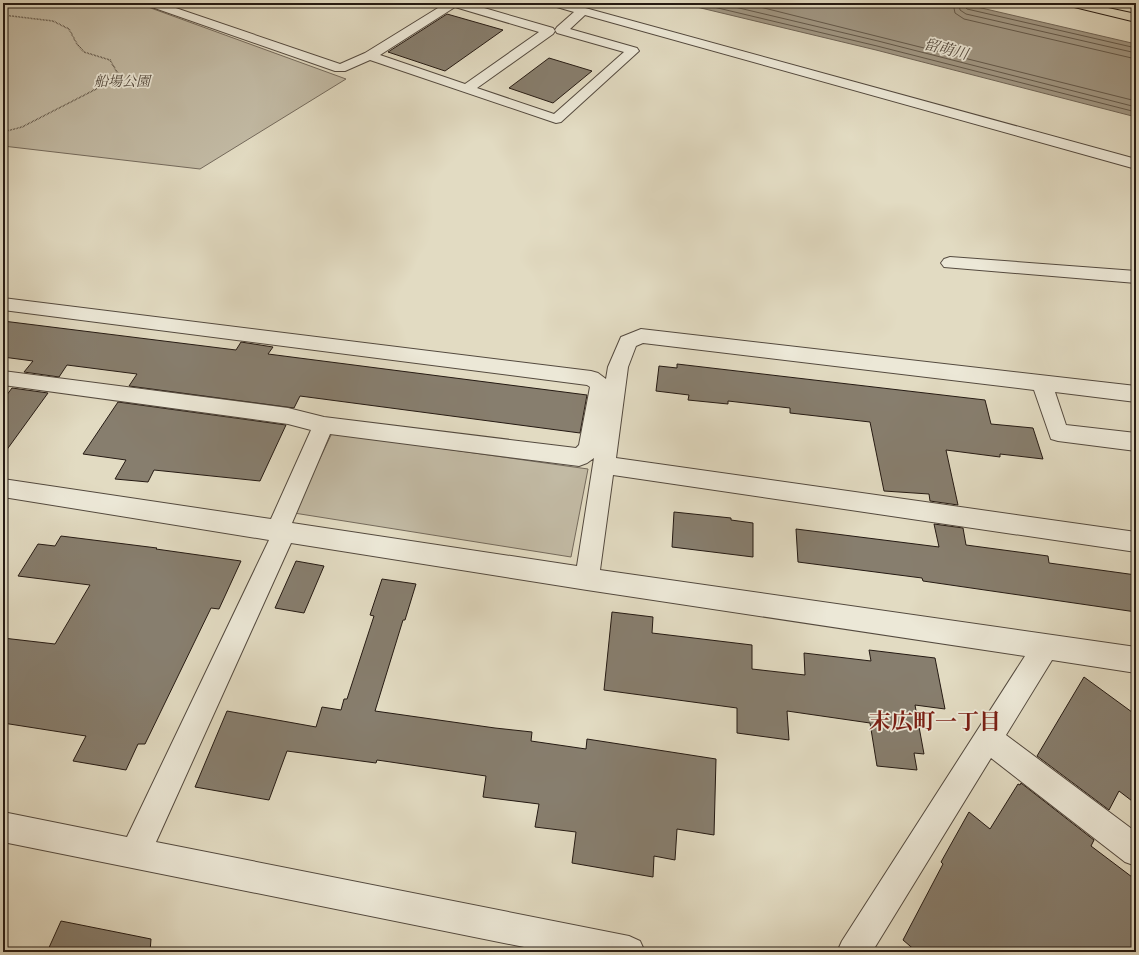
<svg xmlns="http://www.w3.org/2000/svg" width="1139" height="955" viewBox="0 0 1139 955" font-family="'Sorts Mill Goudy','Noto Serif JP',serif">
<rect width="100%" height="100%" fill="#e2dbc2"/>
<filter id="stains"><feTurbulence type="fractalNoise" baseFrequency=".005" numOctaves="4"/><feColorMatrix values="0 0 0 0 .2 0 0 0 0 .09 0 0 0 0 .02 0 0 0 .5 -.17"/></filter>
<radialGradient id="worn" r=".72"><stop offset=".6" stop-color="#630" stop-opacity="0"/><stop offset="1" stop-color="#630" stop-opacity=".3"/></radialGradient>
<!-- green -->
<path fill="#c2baa4" stroke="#746a5c" d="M3,3H137L346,79L200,169L3,146Z
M332,433L588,469L571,557L294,513Z"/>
<!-- water -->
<path fill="#a29986" stroke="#706658" d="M680,3H960L1136,44V117L876,50Z"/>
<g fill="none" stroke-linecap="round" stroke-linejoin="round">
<!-- shore -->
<path stroke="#645a4c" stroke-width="1" d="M697,3L877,46L1136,112
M718,3L878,41L1136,107
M744,3L1136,101
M953,3L955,13L964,19L1136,59
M959,3L960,10L966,14L1136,53
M964,3V6L967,9L1136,48"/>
</g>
<!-- building -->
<path fill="#877e6e" stroke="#251a13" d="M447,14L503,30L445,71L388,52Z
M549,58L592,71L553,103L509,88Z
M3,321L236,350L241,342L273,347L268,354L587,395L580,433L300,396L294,408L129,386L137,374L67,365L59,377L24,372L33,361L3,357Z
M677,364L985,400L991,424L1033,428L1043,459L1000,454V457L946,450L958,505L930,501L929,494L884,491L870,422L790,413V408L728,401V404L688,400L689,395L656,391L659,366L677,368Z
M12,388L48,393L3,455V400Z
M118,402L286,425L260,481L154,470L148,482L115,479L126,460L83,454Z
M674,512L731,518V520L753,523V557L672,547Z
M934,524L963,528L966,545L1048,556L1049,563L1136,575V612L923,581L922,578L798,562L796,529L939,547Z
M61,536L157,548L156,549L241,561L219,609L211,608L145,744H138L126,770L73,761L86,736L3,723V638L55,644L90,585L18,576L38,544L55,546Z
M296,561L324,566L304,613L275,608Z
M382,579L416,584L405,620H403L375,711L495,728L532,732L531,741L586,749L587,739L716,759L714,835L677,829L675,860L654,856L653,877L572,863L576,832L535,827L539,804L483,797L486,776L377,760L376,763L287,751L269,800L195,787L227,711L316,727L322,707L341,710L344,699H347L374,616L370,615Z
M612,612L653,617L652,633L752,645V669L805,675L804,653L871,661L869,650L935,658L945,709L915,705L924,754L914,753L917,770L877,766L870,723L787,711L789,740L737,733V708L604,690Z
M1084,677L1136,715V804L1119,791L1109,810L1037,756Z
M1021,783L1094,840L1091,846L1136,880V952H917L903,940L943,864L941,862L969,812L990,829L1018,784L1020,785Z
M61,921L151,939L150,952H47Z"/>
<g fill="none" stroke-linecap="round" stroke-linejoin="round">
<defs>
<path id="minor" d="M144,3H161L340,64L365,53L446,3H467L553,28L555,31L553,34L477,88L554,114L624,52L557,33L555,30L557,27L574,12L550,5L548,3H567L1136,159V169L585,15L570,29L637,48L639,51L561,122L556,123L370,60L345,71H335L146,5ZM455,7L539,32L465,84L380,55Z
M950,257L1136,271V283L944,267L941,263L944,259Z
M3,298L591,371L598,373L606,379L608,367L621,337L641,329L1136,386V402L1055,392L1066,425L1136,433V451L1058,441L1051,439L1034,390L643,343L636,346L628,367L616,458L1136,532V552L613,475L600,570L1136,647V673L1052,660L1006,735L1136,832V866L1125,862L991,758L872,952H837L842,941L1025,656L587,590L291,543L156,842L629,936L640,941L645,952H549L3,842V812L127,837L269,540L3,497V479L271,519L311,430L288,424L3,385V371L288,408L324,417L576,448L579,445L590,387L587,385L3,310ZM330,434L579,466L587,463L594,458L577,566L292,523Z"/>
<path id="highway" d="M1064,3H1085L1136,14V22L1066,5Z"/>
</defs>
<!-- minor casing -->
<use href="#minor" stroke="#544a3f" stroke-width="2"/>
<!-- highway casing -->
<use href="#highway" stroke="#251a13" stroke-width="2"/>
<!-- path -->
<path stroke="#251a13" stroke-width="1.5" stroke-dasharray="0.5 1" stroke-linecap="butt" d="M3,15L53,21L69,29L77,44L84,52L110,60L118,74L104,85L22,127L3,132"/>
<!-- minor -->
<use href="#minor" fill="#ece8d7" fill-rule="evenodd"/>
<!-- highway -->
<use href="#highway" fill="#e2dbc2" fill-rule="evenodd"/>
</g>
<g text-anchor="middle" stroke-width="3.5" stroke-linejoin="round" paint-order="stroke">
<!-- far-park labels -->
<g font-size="14" font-style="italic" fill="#544a3e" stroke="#ece8d7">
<text x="122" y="86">船場公園</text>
</g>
<!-- far-water labels -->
<g font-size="15" font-style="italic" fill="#574d41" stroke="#ece8d7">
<text transform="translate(946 49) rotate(14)" y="5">留萌川</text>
</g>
<!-- near-neighbourhood labels -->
<g font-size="22" font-weight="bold" fill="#7a1f14" stroke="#ece8d7">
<text x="935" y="729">末広町一丁目</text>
</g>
</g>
<!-- margin -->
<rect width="1139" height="955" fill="none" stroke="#e2dbc2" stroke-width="16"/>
<rect x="4" y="4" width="1131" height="947" fill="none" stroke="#251a13" stroke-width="2"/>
<rect x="8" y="8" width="1123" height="939" fill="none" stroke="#251a13"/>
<rect width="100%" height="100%" filter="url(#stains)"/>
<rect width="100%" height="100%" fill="url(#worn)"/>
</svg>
